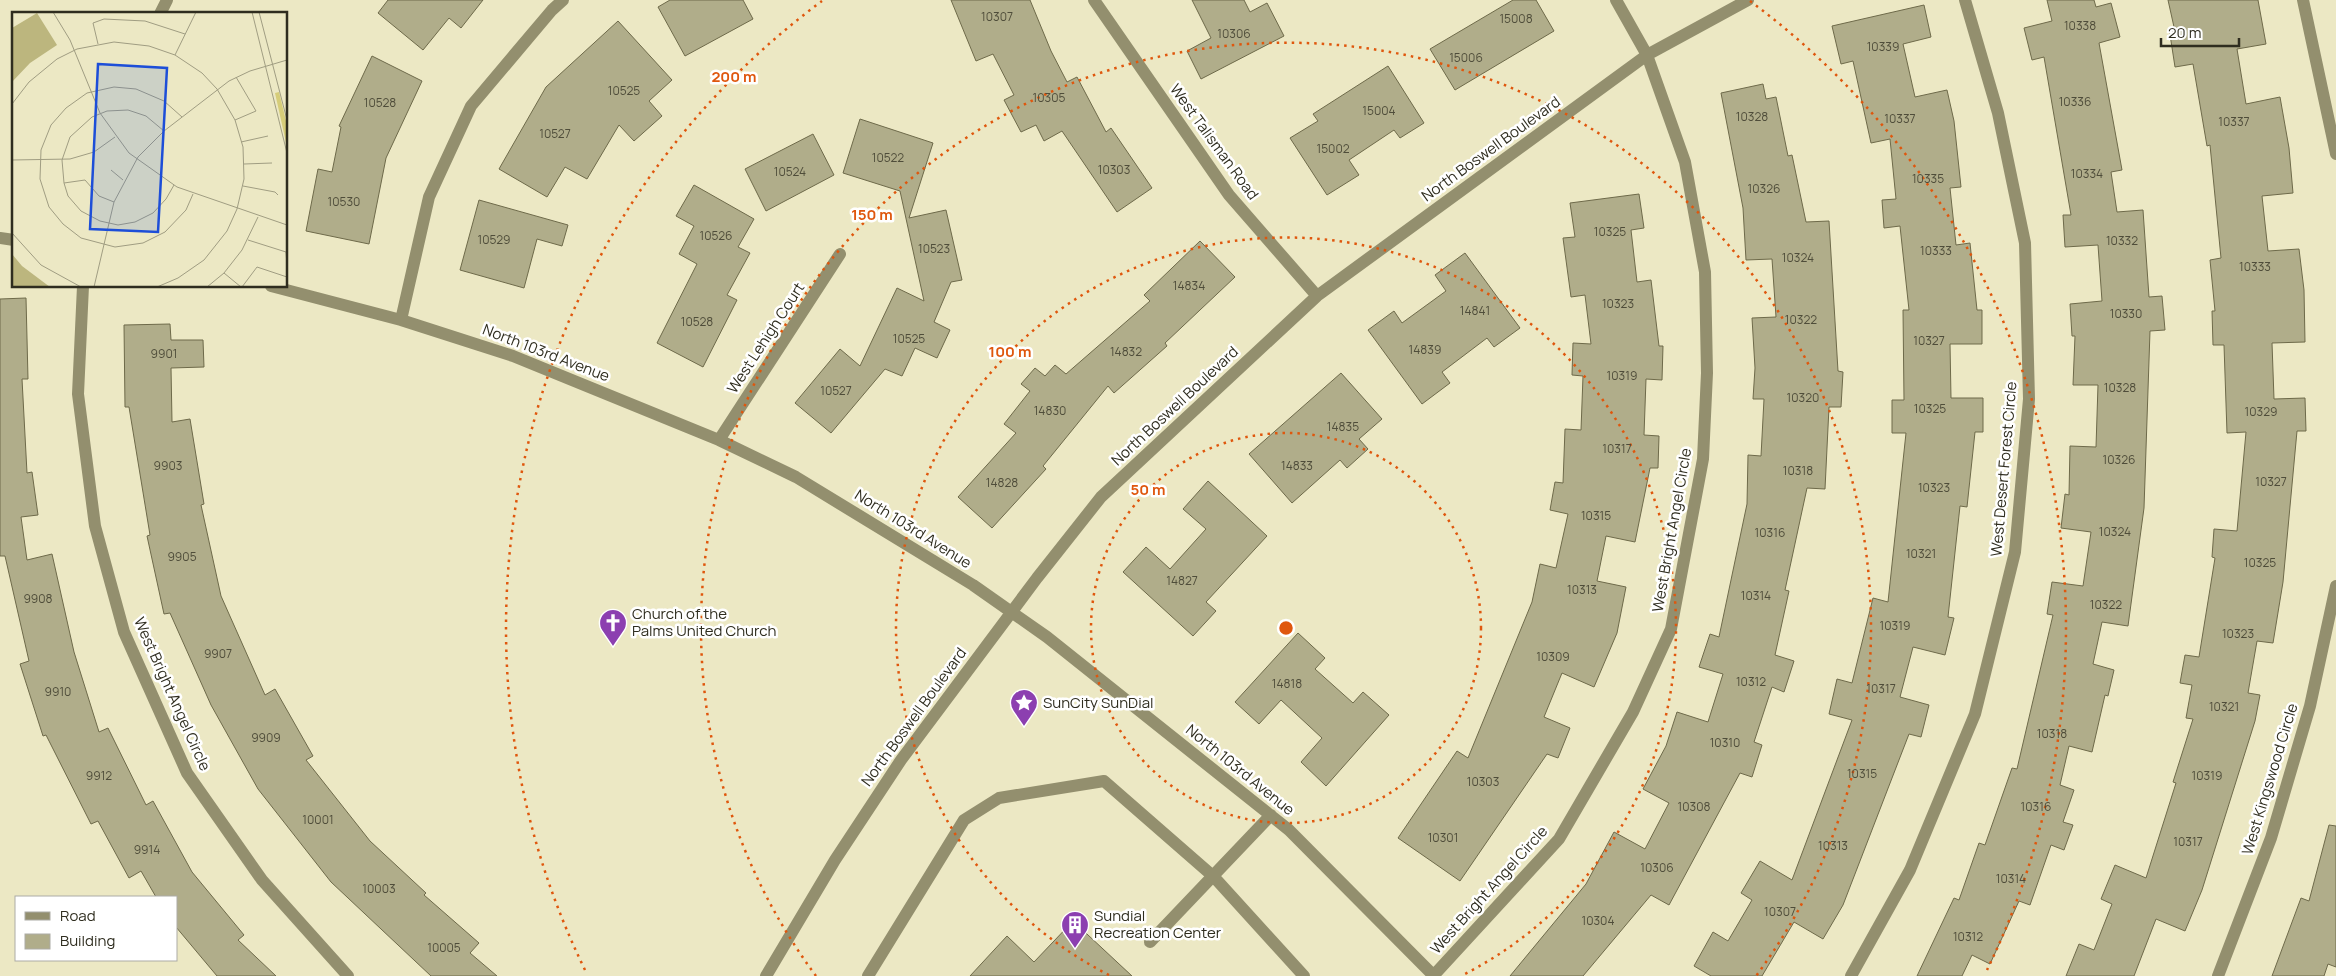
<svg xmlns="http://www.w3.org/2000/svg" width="2336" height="976" viewBox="0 0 2336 976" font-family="Manrope,sans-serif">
<rect width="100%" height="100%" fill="#ece8c4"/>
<!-- building -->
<path fill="#b0ad8a" stroke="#6e6a4a" d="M388,0H483L461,28L449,18L423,50L378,13Z
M670,0H743L753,19L685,56L658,7Z
M951,0H1030L1051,51L1067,82L1077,77L1106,132L1111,128L1152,188L1117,212L1062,131L1044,141L1036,125L1021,132L1004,100L1014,95L993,54L976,61Z
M1192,0H1244L1250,12L1267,3L1284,36L1201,79L1187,51L1211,38Z
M1513,0H1536L1554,31L1455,90L1430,49Z
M2047,0H2094L2096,7L2111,3L2120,37L2099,43L2122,170L2111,172L2117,212L2143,210L2149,297L2162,296L2165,330L2150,331L2144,508L2128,626L2102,622L2093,664L2114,670L2108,696L2105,695L2092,752L2069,746L2060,785L2074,790L2063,822L2073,825L2064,850L2051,845L2030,905L2019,901L1990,964L1972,955L1962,976H1917L1954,898L1959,900L1979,843L1985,845L2012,768L2017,769L2053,615L2047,614L2052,582L2083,586L2091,532L2061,528L2065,494L2069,495L2070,446L2096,447L2098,385H2073L2075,336H2072L2070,304L2102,301L2098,245L2065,247L2063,215H2071L2044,57L2032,60L2024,28L2052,21Z
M2168,0H2258L2266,44L2237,49L2246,104L2280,97L2289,148L2293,193L2262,196L2268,251L2299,249L2304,290L2305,342L2272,343L2274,399L2305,398L2306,431H2297L2283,582L2273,643L2257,641L2248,693L2260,695L2255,721L2202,890L2185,931L2156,919L2134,976H2066L2079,944L2094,950L2112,904L2101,899L2115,865L2146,878L2176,783L2173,782L2193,719L2186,718L2192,685L2180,683L2185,655L2199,657L2215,558L2212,557L2214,529L2237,531L2246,432L2227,433L2224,345H2213L2212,311H2215L2210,260L2221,258L2210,145L2207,146L2193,64L2175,67L2169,28L2174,27Z
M1924,5L1931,37L1903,44L1915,97L1947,90L1954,121L1961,187L1950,188L1956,245L1970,243L1977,310H1982V344H1950L1951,398H1983V432H1975L1967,507L1960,506L1948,617L1954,618L1945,655L1913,647L1900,697L1929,705L1921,737L1909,734L1843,905L1823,939L1794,922L1762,976H1711L1694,966L1713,932L1728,941L1752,900L1741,893L1760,861L1792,880L1852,720L1829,714L1837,679L1852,683L1873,598L1888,602L1906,433H1892V400H1904L1903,310H1909L1900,226L1884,228L1882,200L1896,199L1890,139L1871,143L1853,61L1841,64L1832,26Z
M618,21L672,80L649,101L662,116L634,141L619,125L587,179L565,167L547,197L499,169L546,87Z
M372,56L422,81L386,158L369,244L306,231L318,169L332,172L341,127L339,126Z
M1388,66L1424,123L1400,138L1394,130L1349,160L1359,175L1327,195L1290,138L1318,121L1313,114Z
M1763,84L1766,99L1776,97L1788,156L1792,155L1806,222L1829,221L1838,371L1843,372L1841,407H1829L1825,489L1807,488L1785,590L1789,591L1775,655L1794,661L1784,692L1772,687L1754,742L1762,745L1752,777L1740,773L1669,905L1651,895L1583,976H1510L1586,884L1614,832L1645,849L1669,803L1643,789L1666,746L1677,712L1708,722L1723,674L1699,667L1710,634L1719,637L1747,504L1748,455L1761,456L1764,399H1753L1755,368L1752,318L1776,317L1772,259L1746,260L1743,208L1721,93Z
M860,119L933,143L909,218L946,210L962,280L951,282L934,322L950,330L937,358L915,348L902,376L885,369L831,433L795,403L840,349L860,366L897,288L924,301L900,191L843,173Z
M813,134L834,175L766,211L745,169Z
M694,185L754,219L738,247L750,253L727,295L737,300L703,367L657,343L697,264L679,254L694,226L676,216Z
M1639,194L1644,228L1631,230L1637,282L1651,280L1659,346H1663L1662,380L1646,379L1644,435L1659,436L1658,468H1650L1635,542L1606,536L1597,581L1626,587L1617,633L1594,687L1562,673L1544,717L1570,728L1558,758L1547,754L1460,881L1398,838L1457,751L1468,758L1532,602L1540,564L1556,568L1568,514L1550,510L1555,482L1563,483L1565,429L1581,430L1583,376L1572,375L1573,343L1591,344L1585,295L1571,297L1563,238L1575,237L1570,203Z
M479,200L568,225L562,246L537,239L524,288L460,270Z
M1200,241L1235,277L1165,343L1167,346L1114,393L1108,386L1043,466L1046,469L992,528L958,497L1016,433L1004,424L1030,391L1021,384L1035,368L1045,376L1055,365L1066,374L1150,301L1144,295Z
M1465,253L1520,328L1494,347L1487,338L1442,372L1450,383L1422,404L1368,330L1394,311L1402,323L1446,291L1435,275Z
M26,298L28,379H22L27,473L32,472L38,515L21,517L27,560L52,554L74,652L99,732L108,728L146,805L153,801L192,872L244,935L238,940L276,976H217L176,927V897H156L141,871L129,878L98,821L91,824L46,735L43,736L20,664L29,661L5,556H0V299Z
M170,324L171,340H203L204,367L171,368L172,422L190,419L204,504L201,505L221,596L265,695L275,689L313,756L306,760L370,841L426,893L424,895L479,943L470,953L497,976H431L331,882L258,789L211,705L170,613L164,614L147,536L150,535L129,407H125L124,325Z
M1341,373L1382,419L1359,439L1368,449L1347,468L1340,460L1292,503L1249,454Z
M1208,481L1267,536L1206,602L1216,611L1193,636L1123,572L1146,547L1170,569L1206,529L1183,509Z
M1298,633L1325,658L1315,669L1353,703L1363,692L1389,715L1326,786L1301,762L1322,738L1281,700L1259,724L1235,702Z
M2329,825L2336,826V967L2328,964L2324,976H2272L2301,898L2309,901Z
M1073,921L1132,976H970L1007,936L1034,962Z"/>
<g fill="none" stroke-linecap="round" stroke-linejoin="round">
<!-- minor -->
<path stroke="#938f6e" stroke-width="12" d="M1094,0L1229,195L1317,296
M2303,0L2336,154
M160,14L167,0
M0,238L14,240
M83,286L78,394L95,526L124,632L187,773L262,880L348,976
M271,286L401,320L513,356L719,440L796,477L973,585L1047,637L1289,830L1434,976
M401,320L429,197L471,106L552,10L563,0
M719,440L840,254
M1150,942L1271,815
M1434,975L1559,839L1633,712L1671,629L1703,459L1707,373L1705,272L1685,162L1647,55L1616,0
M766,976L835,860L901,760L1037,578L1101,497L1317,296L1647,55L1748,0
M868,976L964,820L999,798L1104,781L1214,877L1304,976
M1851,976L1910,870L1975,714L2015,552L2029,399L2025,243L1998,113L1965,0
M2218,976L2271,838L2310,706L2336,586"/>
</g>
<!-- distance rings -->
<g fill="none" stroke="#df570d" stroke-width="2.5" stroke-dasharray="2.5 5">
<circle cx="1286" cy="628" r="195"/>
<path d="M1109 975A390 390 0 1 1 1463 975"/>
<path d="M816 976A585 585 0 1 1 1756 976"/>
<path d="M585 970A780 780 0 0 1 822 1M1750 1A780 780 0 0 1 1987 970"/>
</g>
<!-- icons -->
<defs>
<symbol id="church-pin" viewBox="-11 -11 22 30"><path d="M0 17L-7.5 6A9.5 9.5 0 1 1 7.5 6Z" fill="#8c3fb0" stroke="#fff"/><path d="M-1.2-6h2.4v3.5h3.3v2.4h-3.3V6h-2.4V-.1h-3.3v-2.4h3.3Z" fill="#fff"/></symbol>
<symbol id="sight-pin" viewBox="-11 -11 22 30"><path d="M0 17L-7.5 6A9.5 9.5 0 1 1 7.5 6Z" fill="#8c3fb0" stroke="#fff"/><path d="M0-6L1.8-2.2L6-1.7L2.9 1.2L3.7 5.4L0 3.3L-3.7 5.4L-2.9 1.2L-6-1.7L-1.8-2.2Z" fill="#fff"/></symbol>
<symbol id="building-pin" viewBox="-11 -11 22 30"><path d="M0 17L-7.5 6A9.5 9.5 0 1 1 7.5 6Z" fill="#8c3fb0" stroke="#fff"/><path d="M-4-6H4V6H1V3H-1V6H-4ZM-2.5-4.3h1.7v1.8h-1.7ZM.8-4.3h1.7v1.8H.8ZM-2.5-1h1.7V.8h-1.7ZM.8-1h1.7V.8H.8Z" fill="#fff"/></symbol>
</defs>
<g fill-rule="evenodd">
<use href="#church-pin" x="597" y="607" width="32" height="43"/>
<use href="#sight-pin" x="1008" y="687" width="32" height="43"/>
<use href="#building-pin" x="1059" y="909" width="32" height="43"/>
</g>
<g text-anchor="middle" stroke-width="5" stroke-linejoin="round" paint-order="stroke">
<!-- number labels -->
<g font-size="12" fill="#4f4d3a">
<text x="997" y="21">10307</text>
<text x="1516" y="23">15008</text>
<text x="2080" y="30">10338</text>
<text x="1234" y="38">10306</text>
<text x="1883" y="51">10339</text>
<text x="1466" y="62">15006</text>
<text x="624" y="95">10525</text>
<text x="1049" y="102">10305</text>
<text x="2075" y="106">10336</text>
<text x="380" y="107">10528</text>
<text x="1379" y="115">15004</text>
<text x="1752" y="121">10328</text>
<text x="1900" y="123">10337</text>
<text x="2234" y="126">10337</text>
<text x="555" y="138">10527</text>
<text x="1333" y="153">15002</text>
<text x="888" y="162">10522</text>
<text x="1114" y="174">10303</text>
<text x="790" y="176">10524</text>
<text x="2087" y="178">10334</text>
<text x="1928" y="183">10335</text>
<text x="1764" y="193">10326</text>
<text x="344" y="206">10530</text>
<text x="1610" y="236">10325</text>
<text x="716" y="240">10526</text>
<text x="494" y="244">10529</text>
<text x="2122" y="245">10332</text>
<text x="934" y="253">10523</text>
<text x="1936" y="255">10333</text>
<text x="1798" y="262">10324</text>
<text x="2255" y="271">10333</text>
<text x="1189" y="290">14834</text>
<text x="1618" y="308">10323</text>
<text x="1475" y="315">14841</text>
<text x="2126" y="318">10330</text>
<text x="1801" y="324">10322</text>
<text x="697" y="326">10528</text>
<text x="909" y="343">10525</text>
<text x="1929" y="345">10327</text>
<text x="1425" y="354">14839</text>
<text x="1126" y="356">14832</text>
<text x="164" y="358">9901</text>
<text x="1622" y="380">10319</text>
<text x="2120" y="392">10328</text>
<text x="836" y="395">10527</text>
<text x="1803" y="402">10320</text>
<text x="1930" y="413">10325</text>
<text x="1050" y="415">14830</text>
<text x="2261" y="416">10329</text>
<text x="1343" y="431">14835</text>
<text x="1617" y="453">10317</text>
<text x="2119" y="464">10326</text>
<text x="168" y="470">9903</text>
<text x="1297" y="470">14833</text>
<text x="1798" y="475">10318</text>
<text x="2271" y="486">10327</text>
<text x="1002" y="487">14828</text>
<text x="1934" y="492">10323</text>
<text x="1596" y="520">10315</text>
<text x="2115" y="536">10324</text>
<text x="1770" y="537">10316</text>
<text x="1921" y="558">10321</text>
<text x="182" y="561">9905</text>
<text x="2260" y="567">10325</text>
<text x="1182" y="585">14827</text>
<text x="1582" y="594">10313</text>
<text x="1756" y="600">10314</text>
<text x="38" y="603">9908</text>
<text x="2106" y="609">10322</text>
<text x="1895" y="630">10319</text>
<text x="2238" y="638">10323</text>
<text x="218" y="658">9907</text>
<text x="1553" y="661">10309</text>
<text x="1751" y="686">10312</text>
<text x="1287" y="688">14818</text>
<text x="1881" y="693">10317</text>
<text x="58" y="696">9910</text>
<text x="2224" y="711">10321</text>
<text x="2052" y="738">10318</text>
<text x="266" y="742">9909</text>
<text x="1725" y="747">10310</text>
<text x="1862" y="778">10315</text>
<text x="99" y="780">9912</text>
<text x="2207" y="780">10319</text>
<text x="1483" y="786">10303</text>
<text x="1694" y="811">10308</text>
<text x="2036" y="811">10316</text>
<text x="318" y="824">10001</text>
<text x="1443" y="842">10301</text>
<text x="2188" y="846">10317</text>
<text x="1833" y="850">10313</text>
<text x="147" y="854">9914</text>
<text x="1657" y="872">10306</text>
<text x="2011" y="883">10314</text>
<text x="379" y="893">10003</text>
<text x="1780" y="916">10307</text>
<text x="1598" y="925">10304</text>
<text x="1968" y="941">10312</text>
<text x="444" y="952">10005</text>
</g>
<!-- street labels -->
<g font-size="15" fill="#2f2d1f" stroke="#fff">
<text transform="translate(1214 142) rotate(54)" y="5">West Talisman Road</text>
<text transform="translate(1491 149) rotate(-36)" y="5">North Boswell Boulevard</text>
<text transform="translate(766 338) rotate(-57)" y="5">West Lehigh Court</text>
<text transform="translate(546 353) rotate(21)" y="5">North 103rd Avenue</text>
<text transform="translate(1175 406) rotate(-43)" y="5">North Boswell Boulevard</text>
<text transform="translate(2004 469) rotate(-85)" y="5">West Desert Forest Circle</text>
<text transform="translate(913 529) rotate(32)" y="5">North 103rd Avenue</text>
<text transform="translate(1672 530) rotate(-80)" y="5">West Bright Angel Circle</text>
<text transform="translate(172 694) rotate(66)" y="5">West Bright Angel Circle</text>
<text transform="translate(914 717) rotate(-54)" y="5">North Boswell Boulevard</text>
<text transform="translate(1240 770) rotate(39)" y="5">North 103rd Avenue</text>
<text transform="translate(2270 779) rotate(-73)" y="5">West Kingswood Circle</text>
<text transform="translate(1489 890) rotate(-48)" y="5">West Bright Angel Circle</text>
</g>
<!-- poi labels -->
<g font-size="15" fill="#2f2d1f" stroke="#fff" text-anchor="start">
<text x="632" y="619">Church of the<tspan x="632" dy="17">Palms United Church</tspan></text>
<text x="1043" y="708">SunCity SunDial</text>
<text x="1094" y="921">Sundial<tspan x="1094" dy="17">Recreation Center</tspan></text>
</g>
</g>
<!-- overview -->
<g transform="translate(12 12)">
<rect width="275" height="275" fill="#ece8c4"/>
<path d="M25,1L45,33L18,51L0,70V16ZM0,242L10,254L38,275L0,274Z" fill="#bcb67e"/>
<path d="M267,80L275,113V135L263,81Z" fill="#d6cd79"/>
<path fill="none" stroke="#a09d82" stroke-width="1" d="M41,0L58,28L88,101L117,141L165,175L275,213M240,0L275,141M247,0L275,108M86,32L81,11L92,7L133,9L173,22M163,43L184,0M0,92L17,70L45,47L65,37L102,30L137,34L163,43L190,61L205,77L223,108L231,135L232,167L225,197L215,219L192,248L166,266L145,275M170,105L152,89L124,77L102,75L75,81L54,96L39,113L29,138L28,167L37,195L51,212L69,226L103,235L131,231L153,220L174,198L181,182M223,108L244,99L224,65M152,119L134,104L116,98L95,99L80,105L58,125L50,148L52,171L56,184L69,199L88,209L106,213L123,210L141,201L154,187L162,173M229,130L256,124M0,148L58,147L82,140L103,125M232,152L260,151M99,158L111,168M52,171L73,168L87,184L102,190M231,174L263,180L266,183M0,221L29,253L69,275M236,228L274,240L275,253M212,261L229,275M82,275L102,190L126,145L152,119L217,69L238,59L275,48M195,275L212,261L230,238L246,205M230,275L245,255L275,265"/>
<path fill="#1d4ed8" fill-opacity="0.15" stroke="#1d4ed8" stroke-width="2.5" d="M86,52L155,56L146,220L78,217Z"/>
<rect width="275" height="275" fill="none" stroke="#2f2d1f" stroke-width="2.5"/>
</g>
<circle cx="1286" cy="628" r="8" fill="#df570d" stroke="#fff" stroke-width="2.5"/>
<g font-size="15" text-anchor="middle" font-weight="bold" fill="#df570d" stroke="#fff" stroke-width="5" stroke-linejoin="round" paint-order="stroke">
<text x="734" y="82">200 m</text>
<text x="872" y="220">150 m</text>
<text x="1010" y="357">100 m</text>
<text x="1148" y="495">50 m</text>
</g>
<!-- legend -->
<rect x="15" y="896" width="162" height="65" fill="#ffffff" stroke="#acaba5"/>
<rect x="25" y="912" width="25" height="8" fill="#938f6e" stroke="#acaba5"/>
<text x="60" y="921" font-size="15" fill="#2f2d1f">Road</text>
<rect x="25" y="934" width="25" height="15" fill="#b0ad8a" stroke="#acaba5"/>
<text x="60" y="946" font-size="15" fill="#2f2d1f">Building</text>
<!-- scale -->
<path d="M2161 38v8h78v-8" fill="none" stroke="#2f2d1f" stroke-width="2.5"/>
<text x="2168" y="38" font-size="15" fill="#2f2d1f" stroke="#ffffff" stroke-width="4" paint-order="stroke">20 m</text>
</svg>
